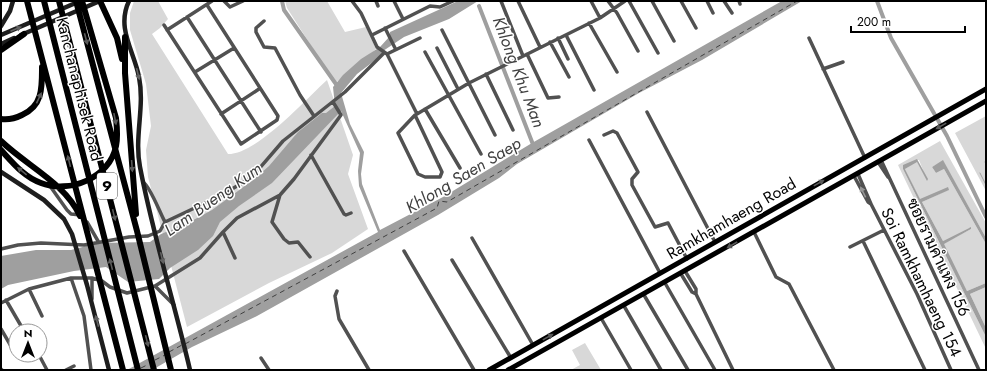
<svg xmlns="http://www.w3.org/2000/svg" width="987" height="371" viewBox="0 0 987 371" font-family="Jost,Sarabun,sans-serif">
<rect width="100%" height="100%" fill="#fff"/>
<!-- green -->
<path fill="#d8d8d8" d="M134,1H158L168,19L160,28L152,34L228,154C257,154 305,100 327,80L353,155L348,174L368,229L332,253L269,283L187,327L148,177L146,150L151,126L146,84L130,30V13Z
M285,1H327L345,32L366,27L376,49L335,83L287,8Z
M986,116V191L955,133Z
M940,141L986,223V238L943,161L932,167L936,173L944,169L986,244V283L967,291L943,244L971,229L969,228L943,241L922,202L948,190V188L920,200L905,169L917,161L927,180L919,160H917L903,169L986,337V349L898,165Z
M986,287V328L970,294Z
M585,343L601,370H571L580,365L572,350Z"/>
<!-- water -->
<path fill="#9f9f9f" d="M458,1H478L449,19L404,37L383,51L382,55L357,74L341,93L350,124L364,152L361,174L362,184L380,230L443,197L532,143L782,1H802L702,60L639,93L517,164L499,178L438,215L257,316L192,347L152,370H127L378,232L359,186L358,171L360,153L341,111L272,183L239,206L220,222L213,236L198,250L170,268L159,279L128,282L106,267L74,271L8,285L1,289V256L36,250H71L98,243L150,242L161,234L186,224L212,210L253,180L269,166L298,132L322,113H326L335,106L333,87L343,75L361,59L380,47L390,36V32Z
M917,159L928,179L927,181L917,162L905,169L920,199L948,187L949,190L922,202L943,241L971,227V229L944,244L967,291L986,283V287L970,294L986,328V337L903,169V165Z
M943,160L986,238V244L944,169L936,173L932,167Z"/>
<g fill="none" stroke-linecap="round" stroke-linejoin="round">
<!-- stream -->
<path stroke="#9f9f9f" stroke-width="1" d="M985,162L986,164
M980,173L986,185"/>
<!-- canal -->
<path stroke="#9f9f9f" stroke-width="4" d="M282,1L284,10L338,87
M877,1L891,38L947,136L986,217
M479,6L534,147"/>
<!-- ferry -->
<path stroke="#404040" stroke-width="1" stroke-dasharray="5 4" stroke-linecap="butt" d="M185,344L437,208L439,201L447,202L797,1
M169,352L182,345
M155,360L165,355
M141,368L149,364"/>
<!-- street -->
<path stroke="#515151" stroke-width="3.5" d="M224,1L230,7L243,1
M352,1L361,13L377,47L387,54L417,114
M376,1L378,6
M394,1L403,19
M501,1L523,56
M518,1L540,47
M591,1L600,18
M608,1L617,13L638,51
M629,1L658,53
M652,1L674,41
M681,1L696,28
M707,1L713,13
M724,1L732,13
M739,1L740,4
M187,17L261,132
M264,21L256,28V32L264,47L275,48L300,95L314,116
M589,23L617,72
M164,25L241,144L277,120L278,116L207,5
M385,28L395,48
M167,30L212,1
M442,30L495,135
M372,35L430,6L440,7L453,1
M566,35L594,90
M558,38L568,59
M809,38L865,158
M550,42L569,77
M437,48L458,89
M425,52L481,154
M387,54L420,38
M527,54L548,98L559,97
M823,69L843,62
M195,72L234,48
M486,74L513,130
M425,109L460,168
M647,112L715,242
M221,114L259,89
M415,115L442,172L440,177H425L418,174L398,133L415,115L417,114L469,83L600,18L625,1
M604,135L613,131L617,133L638,172L632,179V185L655,227L668,223
M589,140L660,273
M311,155L344,214L346,215L351,213
M881,160L979,370
M878,162L888,177
M854,176L868,202L871,204L858,174
M143,182C150,186 160,213 165,222
M50,186L67,210L71,214L81,215
M280,195L272,222L284,239L289,243L298,242L310,257
M871,204L917,294L951,370
M87,222L98,241
M668,223L687,259
M223,232L237,218L280,195L294,179L341,115L333,102
M754,232L776,277L789,284L834,370
M472,238L533,345
M863,241L925,370
M850,247L884,230
M1,249L18,245L41,243L84,245L129,237L148,236L160,231L165,222L222,195L252,177L283,141L345,92L384,53
M404,251L474,370
M452,260L511,358
M681,274L692,292L696,294V289L685,271
M71,278H92L102,281L110,287L127,293L155,286L200,258L223,232L235,258
M665,283L715,370
M155,286L174,305
M29,289L42,316
M337,291L335,296L339,319L369,370
M696,294L733,370
M644,295L688,370
M92,299V278
M6,300L24,331
M1,303L29,289L71,278L84,316L91,370
M624,306L661,370
M601,318L631,370
M1,329L15,353
M39,355L47,370
M261,358L269,370
M1,369L2,370
M66,370L74,366"/>
<!-- secondary -->
<path stroke="#1e1e1e" stroke-width="4.5" d="M129,1C116,28 134,51 139,77C145,107 134,137 140,167C153,235 174,302 190,370
M1,26L10,11L13,1
M1,35L78,2
M21,35L100,1
M1,44L14,38
M1,172L44,200L64,219L72,234L87,285L109,370"/>
<!-- primary -->
<path stroke="#000" stroke-width="5" d="M489,370L986,89
M508,370L986,101"/>
<!-- highway -->
<path stroke="#000" stroke-width="6" d="M27,1L123,370
M44,1L138,370
M59,1L154,370
M76,1L137,231L171,370
M100,1L117,38L122,59
M125,37V73L136,214
M1,50L24,34
M1,119C8,120 16,118 22,115C43,106 42,87 42,67
M1,141C27,166 65,183 80,216
M1,150C13,163 24,177 41,183C69,194 110,178 116,146C118,137 117,127 116,118L82,1"/>
</g>
<!-- one-way arrows -->
<defs><path id="oneway-solid" d="M-6-.8H1V-3.2L6.5 0L1 3.2V.8H-6Z"/></defs>
<g fill="#626262">
<use href="#oneway-solid" transform="translate(16 29) rotate(-23)"/>
<use href="#oneway-solid" transform="translate(138 74) rotate(76)"/>
<use href="#oneway-solid" transform="translate(162 258) rotate(76)"/>
<use href="#oneway-solid" transform="translate(97 321) rotate(-105)"/>
</g>
<g fill="#595959">
<use href="#oneway-solid" transform="translate(86 39) rotate(75)"/>
<use href="#oneway-solid" transform="translate(39 98) rotate(-65)"/>
<use href="#oneway-solid" transform="translate(115 119) rotate(79)"/>
<use href="#oneway-solid" transform="translate(941 126) rotate(151)"/>
<use href="#oneway-solid" transform="translate(69 161) rotate(-104)"/>
<use href="#oneway-solid" transform="translate(132 166) rotate(86)"/>
<use href="#oneway-solid" transform="translate(22 171) rotate(-141)"/>
<use href="#oneway-solid" transform="translate(819 183) rotate(-29)"/>
<use href="#oneway-solid" transform="translate(114 215) rotate(76)"/>
<use href="#oneway-solid" transform="translate(732 245) rotate(150)"/>
<use href="#oneway-solid" transform="translate(111 264) rotate(-104)"/>
<use href="#oneway-solid" transform="translate(548 337) rotate(-29)"/>
<use href="#oneway-solid" transform="translate(147 341) rotate(76)"/>
</g>
<use fill="#979797" href="#oneway-solid" transform="translate(863 192) rotate(-116)"/>
<g text-anchor="middle" stroke-width="3" stroke-linejoin="round" paint-order="stroke">
<!-- shield labels -->
<rect fill="#fff" stroke="#4c4c4c" stroke-width="1" x="97" y="173" width="20" height="26" rx="3"/>
<g font-size="15" font-weight="bold" fill="#000">
<text x="107" y="191">9</text>
</g>
<!-- street labels -->
<g font-size="16" fill="#000" stroke="#fff">
<text transform="translate(80 89) rotate(76)" y="6">Kanchanaphisek Road</text>
<text transform="translate(731 218) rotate(-30)" y="6">Ramkhamhaeng Road</text>
<text transform="translate(939 257) rotate(65)" y="6">ซอยรามคำแหง 156</text>
<text transform="translate(922 282) rotate(64)" y="6">Soi Ramkhamhaeng 154</text>
</g>
<!-- water labels -->
<g font-size="17" font-style="italic" fill="#404040" stroke="#fff">
<text transform="translate(519 72) rotate(69)" y="6">Khlong Khu Man</text>
<text transform="translate(463 175) rotate(-31)" y="6">Khlong Saen Saep</text>
<text transform="translate(213 199) rotate(-35)" y="6">Lam Bueng Kum</text>
</g>
</g>
<!-- border -->
<rect width="987" height="371" fill="none" stroke="#000000" stroke-width="4"/>
<!-- north arrow -->
<g transform="translate(28 343)"><circle r="19" fill="#ffffff" stroke="#999999"/>
<path d="M0-3L7 15L0 10L-7 15Z" fill="#000000"/>
<text y="-6" font-size="11" font-weight="bold" text-anchor="middle" fill="#000000">N</text>
</g>
<!-- scale -->
<path d="M851 26v6h114v-6" fill="none" stroke="#000000" stroke-width="2"/>
<text x="857" y="26" font-size="12" fill="#000000" stroke="#ffffff" stroke-width="3" paint-order="stroke">200 m</text>
</svg>
